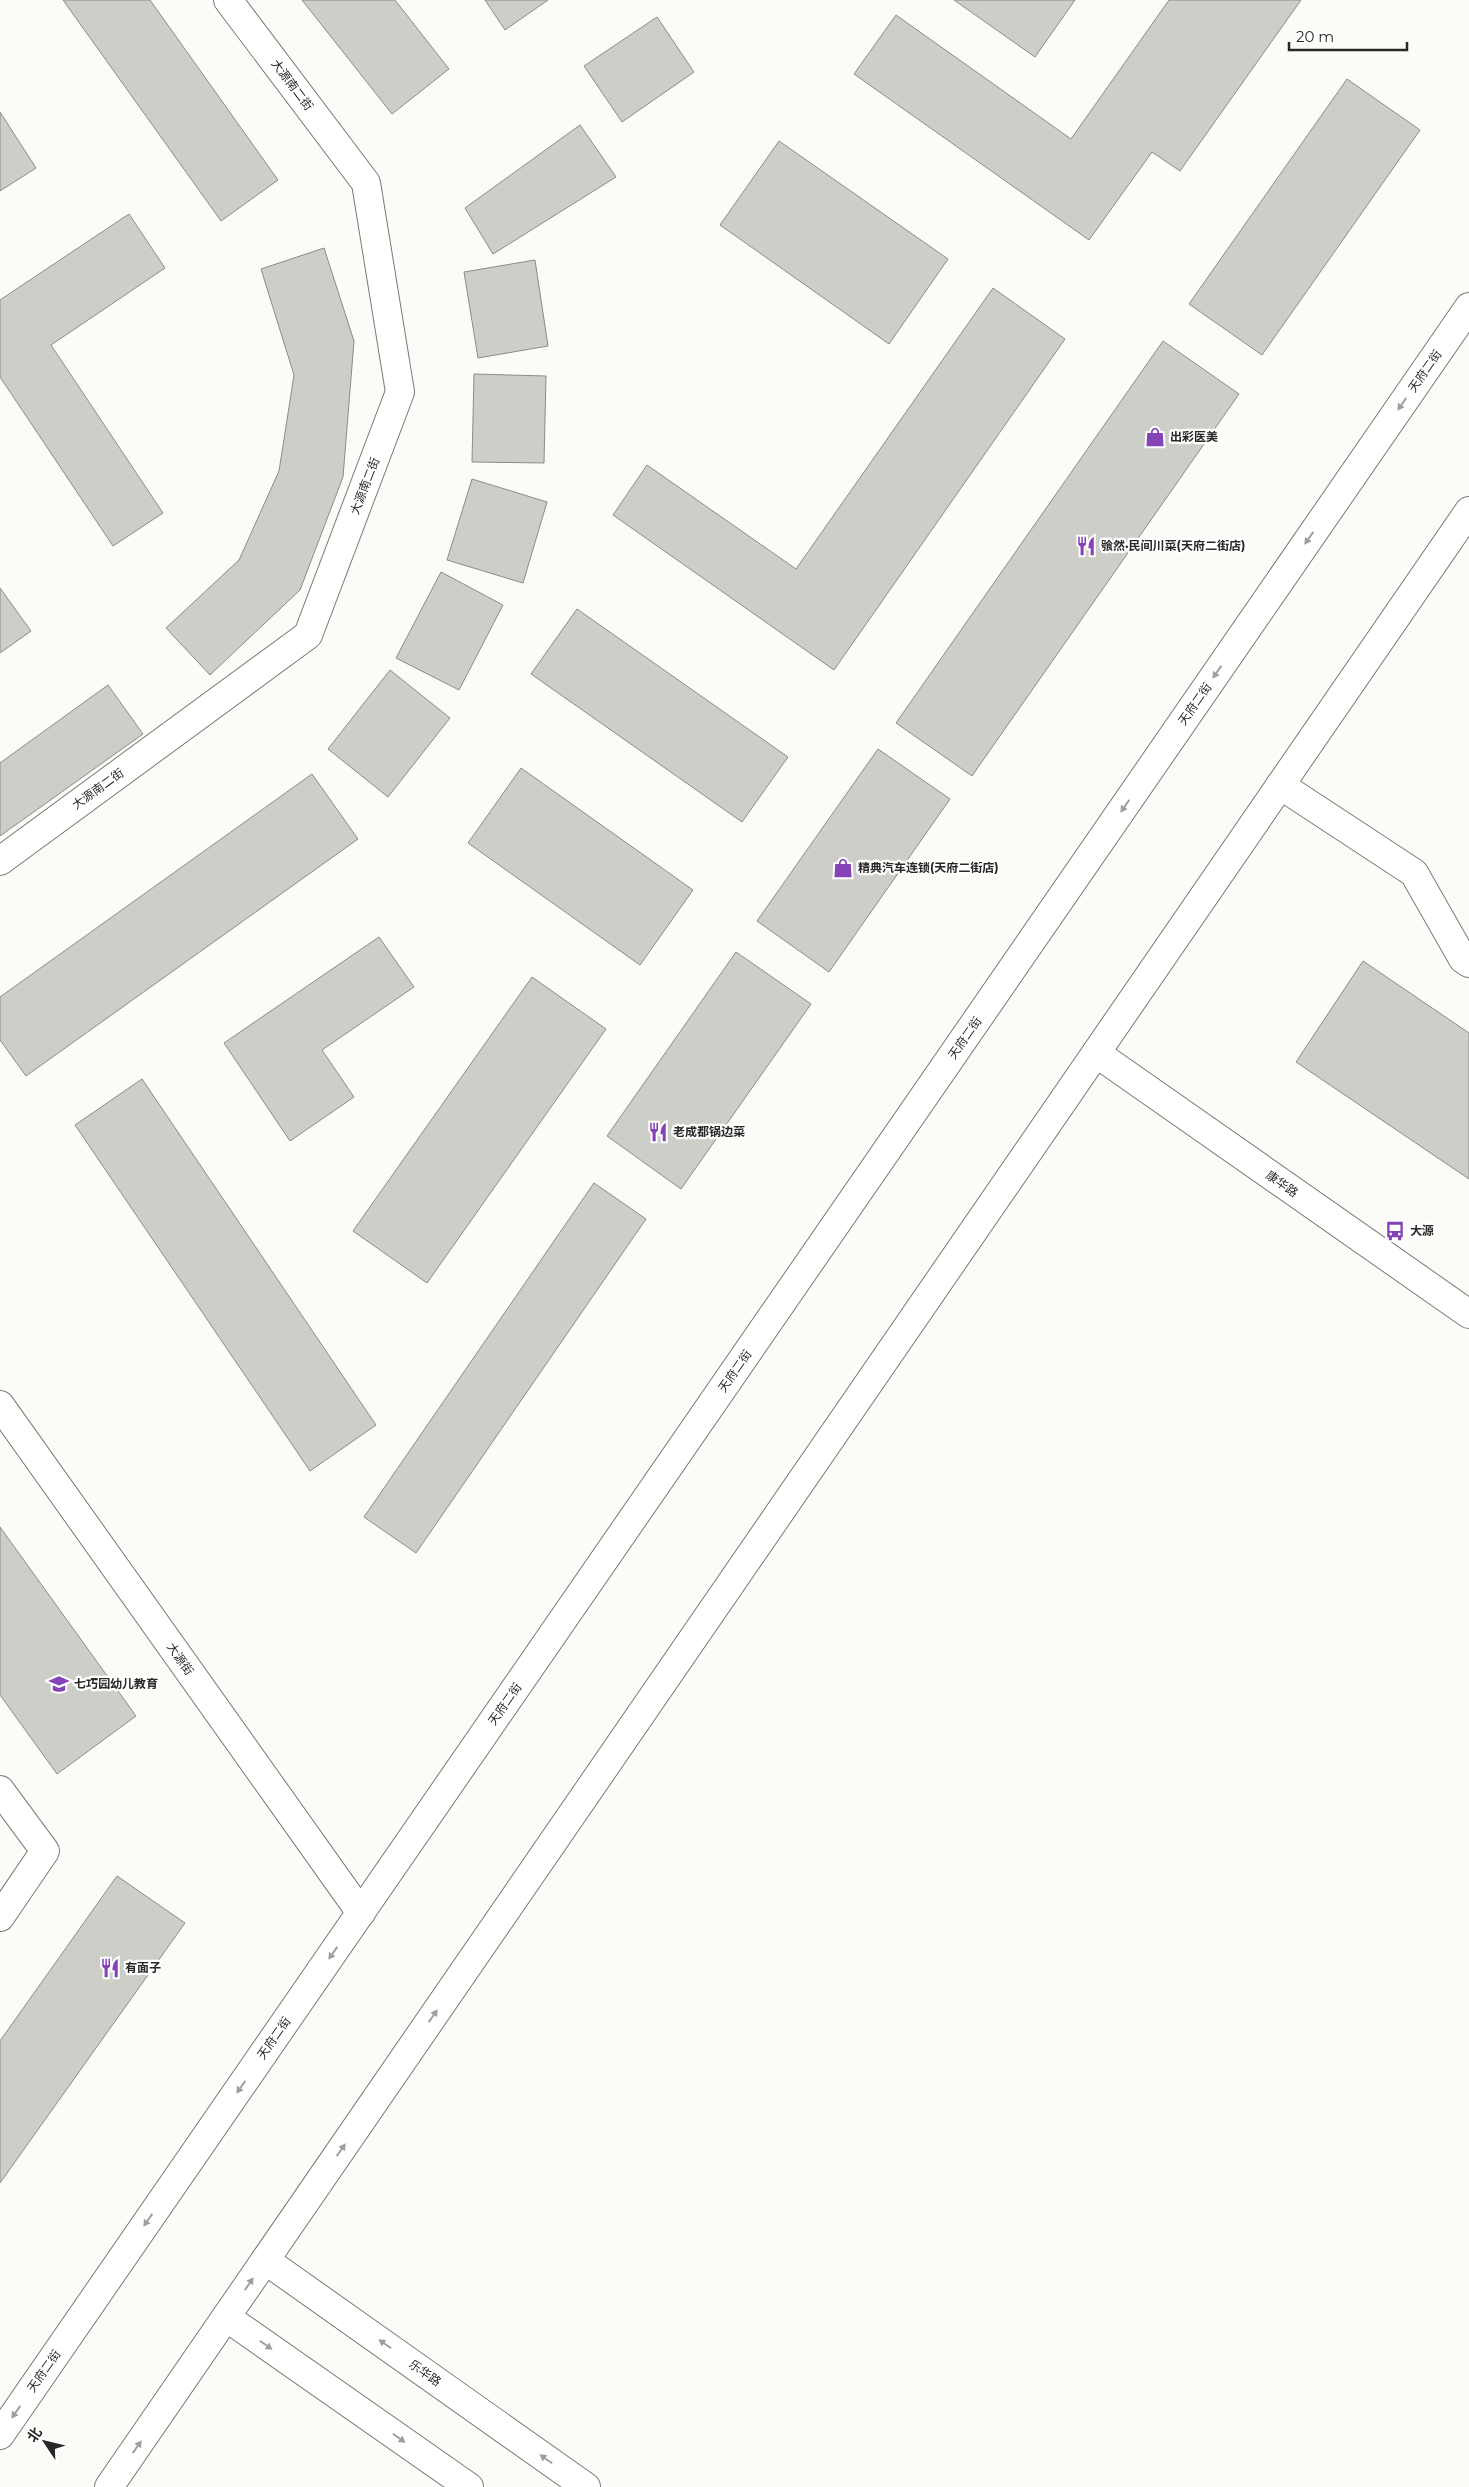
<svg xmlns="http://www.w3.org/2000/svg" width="1469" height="2487" viewBox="0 0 1469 2487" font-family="Montserrat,'Noto Sans SC',sans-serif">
<rect width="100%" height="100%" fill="#fcfbf7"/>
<!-- building -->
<path fill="#cecec9" stroke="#8c8b87" d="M63,0H150L278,180L221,221Z
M302,0H395L449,69L392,114Z
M485,0H548L505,30Z
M954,0H1075L1035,57Z
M1169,0H1301L1180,171L1152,152L1089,240L854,74L896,15L1071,139Z
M657,17L694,72L622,122L584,66Z
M1347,79L1420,130L1262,355L1189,304Z
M0,112L36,168L0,191Z
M580,125L616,177L493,254L465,208Z
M779,141L948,259L889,344L720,225Z
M129,214L165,268L51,345L163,513L113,546L0,377V300Z
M324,248L354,341L343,477L300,590L210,675L166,628L239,560L279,471L294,375L261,269Z
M535,260L548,346L478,358L464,272Z
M993,288L1065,339L834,670L613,515L647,465L796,569Z
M1163,341L1239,394L972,776L896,723Z
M474,374L546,376L544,463L472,462Z
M472,479L547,502L523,583L447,560Z
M441,572L503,605L459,690L396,658Z
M0,588L31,631L0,653Z
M577,609L788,757L742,822L531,674Z
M390,670L450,718L388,797L328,749Z
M108,685L143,734L0,836V763Z
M878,749L950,799L829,972L757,921Z
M521,768L693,890L640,965L468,843Z
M312,774L358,839L26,1076L0,1040V997Z
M379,937L414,987L322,1050L354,1097L290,1141L224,1043Z
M736,952L811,1004L681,1189L607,1136Z
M1363,961L1469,1033V1179L1296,1062Z
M532,977L606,1029L427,1283L353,1231Z
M142,1079L376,1425L310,1471L75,1125Z
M594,1183L646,1219L416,1553L364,1517Z
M0,1527L136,1716L57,1774L0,1695Z
M117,1876L185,1923L0,2183V2041Z"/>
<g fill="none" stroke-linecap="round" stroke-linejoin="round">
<defs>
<path id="minor" d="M1280,785L1414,873L1463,959L1469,963
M0,861L308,635L400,392L366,183L228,0
M1096,1053L1469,1314
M0,1405L361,1913
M0,1790L45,1851L0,1917
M265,2260L586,2487
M226,2317L469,2487"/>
<path id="major" d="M0,2435L1469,307
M109,2487L1469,511"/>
</defs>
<!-- minor casing -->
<use href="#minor" stroke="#7a7a76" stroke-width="30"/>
<!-- major casing -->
<use href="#major" stroke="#7a7a76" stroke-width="30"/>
<!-- minor -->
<use href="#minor" stroke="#fff" stroke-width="28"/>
<!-- major -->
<use href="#major" stroke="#fff" stroke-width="28"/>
</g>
<!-- one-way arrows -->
<defs><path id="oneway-solid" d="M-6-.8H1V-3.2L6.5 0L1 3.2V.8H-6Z" transform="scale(1.25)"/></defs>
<g fill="#9e9e9e">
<use href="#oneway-solid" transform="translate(1402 404) rotate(125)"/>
<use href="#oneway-solid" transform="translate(1309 538) rotate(125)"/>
<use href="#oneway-solid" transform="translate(1217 672) rotate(125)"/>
<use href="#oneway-solid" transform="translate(1125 806) rotate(125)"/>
<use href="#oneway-solid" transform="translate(333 1953) rotate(125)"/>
<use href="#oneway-solid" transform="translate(433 2016) rotate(-55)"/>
<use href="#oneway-solid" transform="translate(241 2087) rotate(125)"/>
<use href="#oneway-solid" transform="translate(341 2150) rotate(-55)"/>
<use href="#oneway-solid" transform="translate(148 2220) rotate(125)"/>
<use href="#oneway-solid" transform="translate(249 2284) rotate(-56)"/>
<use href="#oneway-solid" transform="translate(385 2344) rotate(-145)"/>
<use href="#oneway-solid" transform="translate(266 2345) rotate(35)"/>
<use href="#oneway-solid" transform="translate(16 2412) rotate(125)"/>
<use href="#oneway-solid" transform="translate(399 2438) rotate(35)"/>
<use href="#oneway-solid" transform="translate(137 2447) rotate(-55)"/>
<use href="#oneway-solid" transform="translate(546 2459) rotate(-145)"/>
</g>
<!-- icons -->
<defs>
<symbol id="shop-bare" viewBox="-9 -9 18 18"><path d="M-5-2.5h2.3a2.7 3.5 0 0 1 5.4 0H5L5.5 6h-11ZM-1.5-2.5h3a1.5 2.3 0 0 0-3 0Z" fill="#8643b7" stroke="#fff" stroke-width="2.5" paint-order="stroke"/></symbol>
<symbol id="restaurant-bare" viewBox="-9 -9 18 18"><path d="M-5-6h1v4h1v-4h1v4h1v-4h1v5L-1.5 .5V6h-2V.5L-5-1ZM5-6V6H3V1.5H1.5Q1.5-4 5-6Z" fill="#8643b7" stroke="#fff" stroke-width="2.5" paint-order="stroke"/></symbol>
<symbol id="bus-bare" viewBox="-9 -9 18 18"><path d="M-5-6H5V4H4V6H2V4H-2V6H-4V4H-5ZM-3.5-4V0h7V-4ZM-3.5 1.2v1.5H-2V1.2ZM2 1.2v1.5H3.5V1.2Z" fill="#8643b7" stroke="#fff" stroke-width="2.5" paint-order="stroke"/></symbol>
<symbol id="school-bare" viewBox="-9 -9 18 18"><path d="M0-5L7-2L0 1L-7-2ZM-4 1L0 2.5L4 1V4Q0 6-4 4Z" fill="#8643b7" stroke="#fff" stroke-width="2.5" paint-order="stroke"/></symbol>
</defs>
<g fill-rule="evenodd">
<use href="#shop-bare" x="1141" y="423" width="28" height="28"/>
<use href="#restaurant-bare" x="1072" y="532" width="28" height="28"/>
<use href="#shop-bare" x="829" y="854" width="28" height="28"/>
<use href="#restaurant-bare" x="644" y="1118" width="28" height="28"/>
<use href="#bus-bare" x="1381" y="1217" width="28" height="28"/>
<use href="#school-bare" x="45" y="1670" width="28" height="28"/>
<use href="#restaurant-bare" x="96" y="1954" width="28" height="28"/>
</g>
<g text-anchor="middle" stroke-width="4.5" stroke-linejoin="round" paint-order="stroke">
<!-- street labels -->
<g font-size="12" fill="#282827" stroke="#fff">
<text transform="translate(292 85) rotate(53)" y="4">大源南二街</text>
<text transform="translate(1425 371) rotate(-55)" y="4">天府二街</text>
<text transform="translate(365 486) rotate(-69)" y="4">大源南二街</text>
<text transform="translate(1195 704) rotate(-55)" y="4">天府二街</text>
<text transform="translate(98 789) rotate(-36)" y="4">大源南二街</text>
<text transform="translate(965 1038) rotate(-55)" y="4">天府二街</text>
<text transform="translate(1282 1184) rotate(35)" y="4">康华路</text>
<text transform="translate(735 1371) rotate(-55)" y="4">天府二街</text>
<text transform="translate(180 1659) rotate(55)" y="4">大源街</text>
<text transform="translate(505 1704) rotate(-55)" y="4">天府二街</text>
<text transform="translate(274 2038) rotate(-55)" y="4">天府二街</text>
<text transform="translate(44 2371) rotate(-55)" y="4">天府二街</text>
<text transform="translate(425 2373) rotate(35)" y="4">乐华路</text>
</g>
<!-- poi labels -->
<g font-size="12" font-weight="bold" fill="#282827" stroke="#fff" text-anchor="start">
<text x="1170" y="441">出彩医美</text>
<text x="1101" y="550">飸然·民间川菜(天府二街店)</text>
<text x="858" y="872">精典汽车连锁(天府二街店)</text>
<text x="673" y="1136">老成都锅边菜</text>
<text x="1410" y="1235">大源</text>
<text x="74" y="1688">七巧园幼儿教育</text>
<text x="125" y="1972">有面子</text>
</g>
</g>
<!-- north arrow -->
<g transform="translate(45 2442) rotate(305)" stroke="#ffffff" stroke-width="4" paint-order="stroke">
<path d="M0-4L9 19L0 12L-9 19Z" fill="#282827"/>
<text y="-8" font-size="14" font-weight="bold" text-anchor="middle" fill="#282827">北</text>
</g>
<!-- scale -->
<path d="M1289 42v8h118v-8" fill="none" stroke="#282827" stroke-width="2.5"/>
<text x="1296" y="42" font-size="15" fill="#282827" stroke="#ffffff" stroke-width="4" paint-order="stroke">20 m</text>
</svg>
